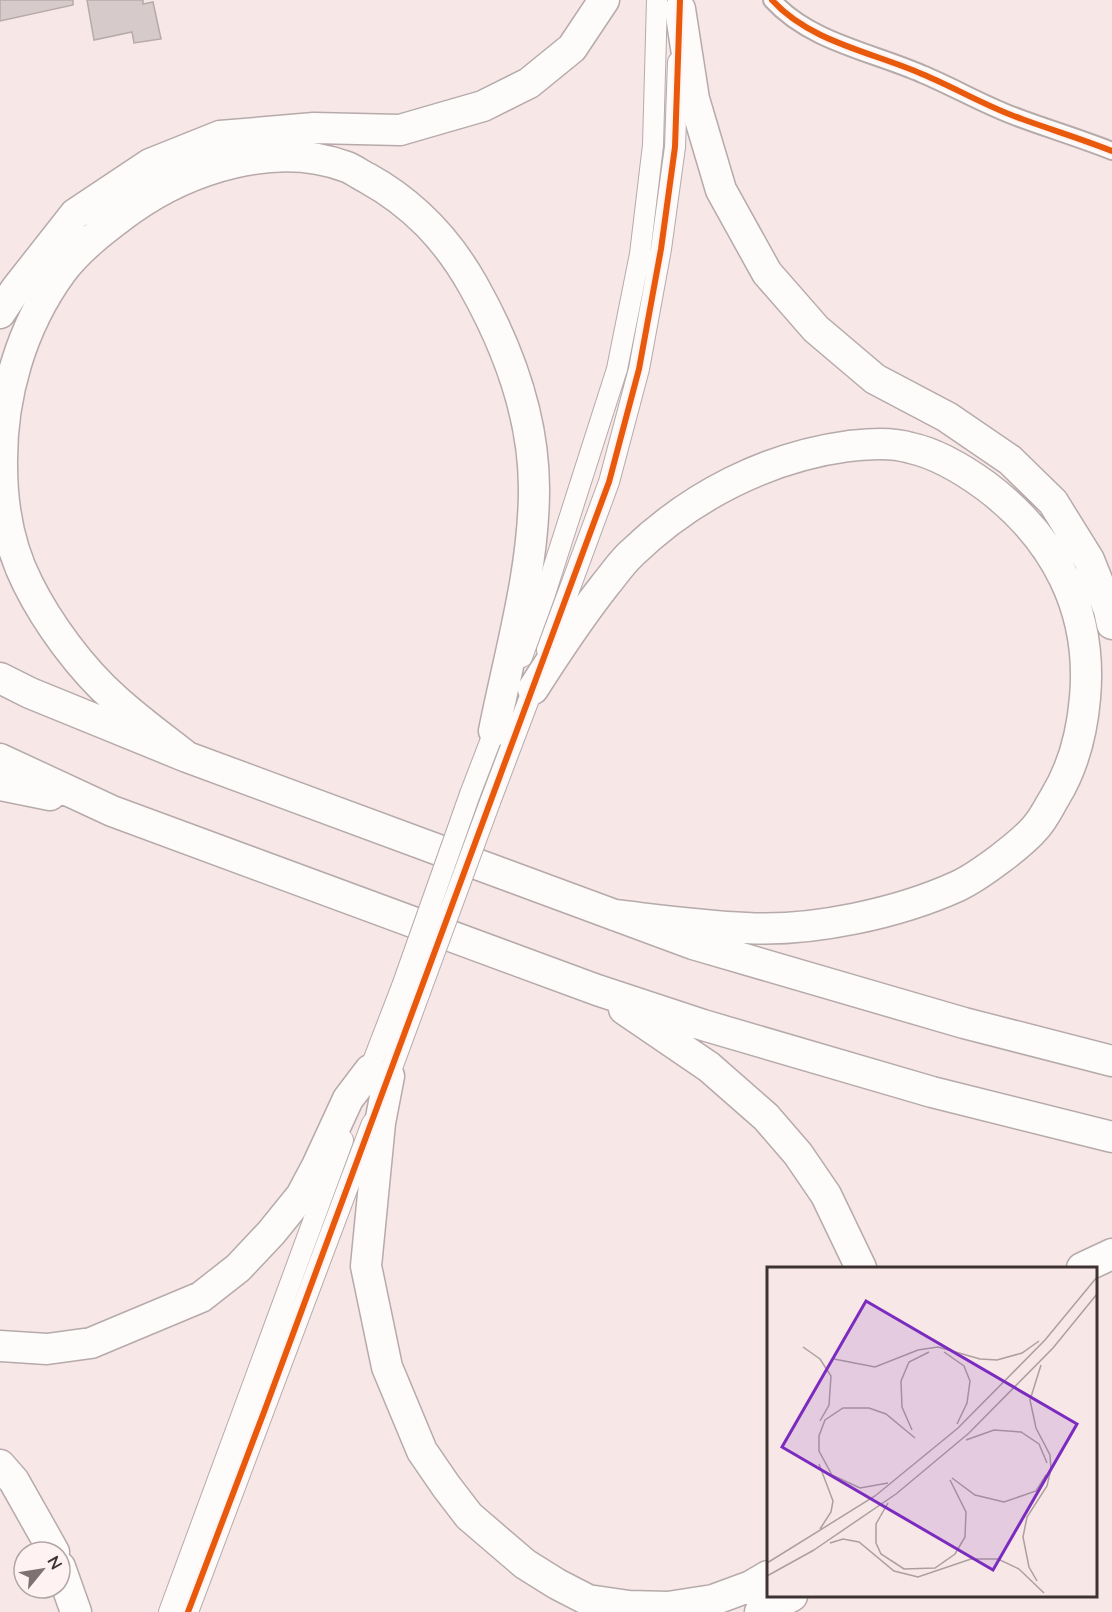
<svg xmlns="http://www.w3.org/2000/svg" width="1112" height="1612" viewBox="0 0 1112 1612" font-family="Lato,sans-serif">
<rect width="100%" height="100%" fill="#f7e7e7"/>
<!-- building -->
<path fill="#d7caca" stroke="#b7aaab" stroke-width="1.5" d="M0,0H73V5L0,21Z
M87,0H143V4L153,2L161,39L134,43L132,32L94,40Z"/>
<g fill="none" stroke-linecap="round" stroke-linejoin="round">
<defs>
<path id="minor" d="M772,0C810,42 872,52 922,74C956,88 987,107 1022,119C1052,130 1082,139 1112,151"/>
<path id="tertiary" d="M547,650L609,482L639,369L661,249L675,147L678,62
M522,657L545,594L617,369L640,254L653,145L657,0
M470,794L498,721
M490,802L537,678
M365,1082L402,986
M385,1087L420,992
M169,1612L343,1140
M188,1612L372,1123"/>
<path id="motorway" d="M680,9L694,99L721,190L767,273L816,329L875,379L947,417L1010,460L1053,502L1089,560L1109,610L1112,624
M0,313L16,289L75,214L150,164L220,136L314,128L400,130L483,106L529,83L572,48L604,0
M0,678L30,693L187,757L693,944L964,1023L1112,1061
M533,689C556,653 579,618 605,585C614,574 622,562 632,553C691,496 767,457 849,446C869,444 891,442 911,448C938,454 964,470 986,486C1055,538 1093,610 1085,698C1082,733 1074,766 1055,797C1049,807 1044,818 1036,827C1022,844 979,876 958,886C899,913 812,932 746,928C702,926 658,920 614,915
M187,757C163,738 138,720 115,699C81,669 48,624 28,584C9,547 2,506 2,465C1,397 21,327 62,271C80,247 106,228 130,210C189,168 276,140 347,167C354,170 361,175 367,178C414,204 447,239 473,285C508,347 534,418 534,489C534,570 510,651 494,731
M0,759L112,811L597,990L703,1025L932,1092L1112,1137
M0,785L50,795
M624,1009L709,1067L766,1117L798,1154L826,1195L861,1268
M389,1076L380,1123L366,1266L387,1367L422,1451L446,1486L469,1516L525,1564L557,1584L588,1600L629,1606L668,1607L713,1600L751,1586L768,1576
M1082,1268L1112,1254
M0,1346L47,1349L91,1343L201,1297L238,1268L271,1233L301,1196L317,1166L348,1099L370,1070
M0,1465L14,1481L54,1552
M60,1567L76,1612
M760,1612L792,1596"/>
</defs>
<!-- minor casing -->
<use href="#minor" stroke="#b6aaaa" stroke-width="20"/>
<!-- tertiary casing -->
<use href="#tertiary" stroke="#b6aaaa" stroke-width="22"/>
<!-- motorway casing -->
<use href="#motorway" stroke="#b6aaaa" stroke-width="33"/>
<!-- minor -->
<use href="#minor" stroke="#fefbfb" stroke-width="16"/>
<!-- tertiary -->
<use href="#tertiary" stroke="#fefbfb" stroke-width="20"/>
<!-- motorway -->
<use href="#motorway" stroke="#fefbfb" stroke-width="30"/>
<defs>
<path id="tertiary-bridge" d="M402,986L470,794
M420,992L490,802"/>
</defs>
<!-- tertiary-bridge casing -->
<use href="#tertiary-bridge" stroke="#b6aaaa" stroke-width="22" stroke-linecap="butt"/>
<!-- tertiary-bridge -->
<use href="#tertiary-bridge" stroke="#fefbfb" stroke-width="20"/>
<defs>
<path id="cycleway" d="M772,0C810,42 872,52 922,74C956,88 987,107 1022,119C1052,130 1082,139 1112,151
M188,1612L264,1412L609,482L639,369L661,249L675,147L680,0"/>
</defs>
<!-- cycleway casing -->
<use href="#cycleway" stroke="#fef2f2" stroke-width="10"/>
<!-- cycleway -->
<use href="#cycleway" stroke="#e8590c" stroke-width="6"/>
</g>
<!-- overview -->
<g transform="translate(767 1267)">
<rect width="330" height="330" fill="#f7e7e7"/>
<path fill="none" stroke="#ad9f9f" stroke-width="1.5" d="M36,80L53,92L64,109L62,138L53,154M177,85L197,99L203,114L200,136L190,157M67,92L108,100L151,83L171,80L213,92L230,93L255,86L272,74M145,163L135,140L134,114L142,95L162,85M199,173L227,163L254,165L272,177L280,196M52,197L66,234L64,245L53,262M185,211L208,228L237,235L269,224L279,208M121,216L93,221L65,208L52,184V169L58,153L76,141H102L119,147L148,171M121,236L109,257V276L114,287L137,302L168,301L188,287L198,270L199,245L183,213M63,276L76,272L92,275L127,304L151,310L204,292H231L252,302L277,326M44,285L129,227L202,166L286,81L330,27M0,296L108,229L191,161L278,73L330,10M0,309L47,283M270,314L262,300L256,270L260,250L280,219L284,202L283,188L269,161L263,133L274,98"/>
<path fill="#7b2cbf" fill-opacity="0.15" stroke="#7b2cbf" stroke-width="3" d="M99,34L310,157L226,303L15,180Z"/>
<rect width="330" height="330" fill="none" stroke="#3e3333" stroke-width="3"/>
</g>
<!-- north arrow -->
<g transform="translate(42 1570) rotate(60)"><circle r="28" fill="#fef2f2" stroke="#b1a6a6" stroke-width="1.5"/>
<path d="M0-4.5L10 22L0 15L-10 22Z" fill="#7f7272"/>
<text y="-9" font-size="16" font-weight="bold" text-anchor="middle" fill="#3e3333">N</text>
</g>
</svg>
